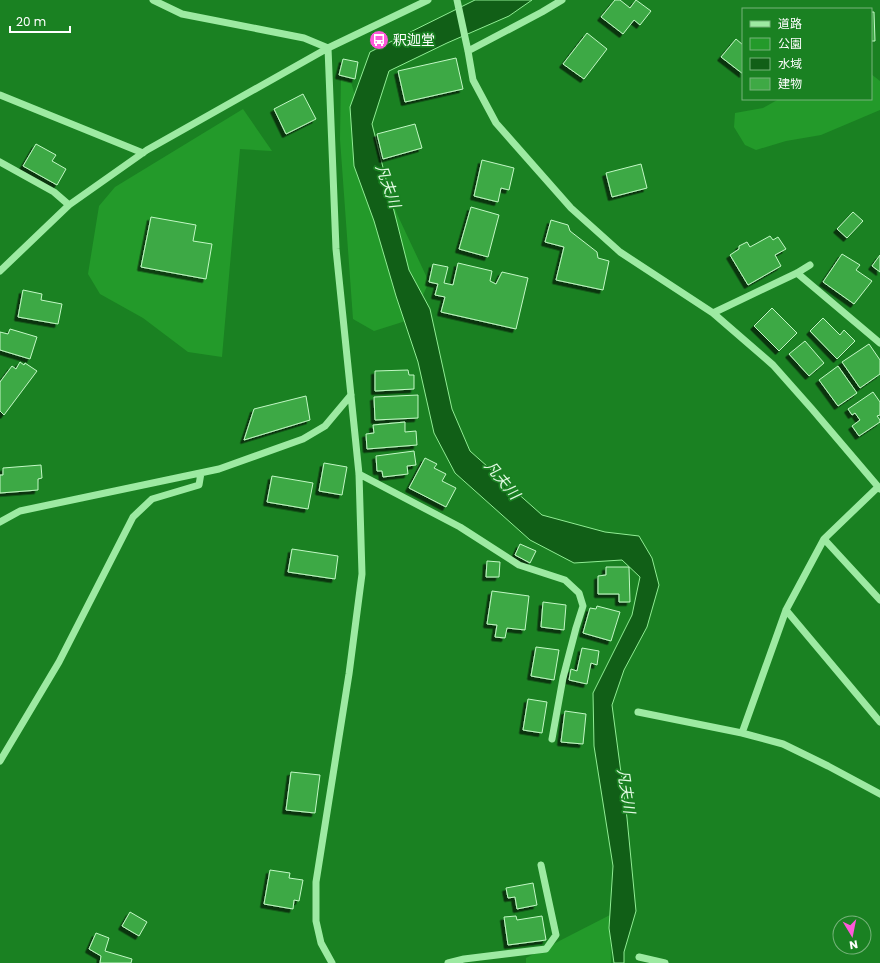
<svg xmlns="http://www.w3.org/2000/svg" width="880" height="963" viewBox="0 0 880 963" font-family="Poppins,'Noto Sans JP',sans-serif">
<defs>
<filter id="shadow"><feDropShadow dx="-3.5" dy="3.5" stdDeviation="0" flood-color="#0009"/></filter>
</defs>
<rect width="100%" height="100%" fill="#1a8122"/>
<!-- green -->
<path fill="#239a2a" d="M871,74L880,81V110L821,135L786,141L756,150L745,145L734,127L735,113L763,108L779,99H871Z
M341,79L351,82L365,130L397,214L429,282L412,319L374,331L353,319L340,139Z
M243,109L272,151L240,149L222,357L188,352L143,318L100,294L88,274L99,206L115,187Z
M610,915L611,963H526V958Z"/>
<!-- water -->
<path fill="#115f17" stroke="#90ed94" d="M475,0H532L509,16L447,43L389,71L372,124L409,270L430,309L452,409L470,451L542,515L605,532L639,536L652,558L659,585L647,627L624,670L612,705L627,818L636,911L624,952V963H614L609,928L613,866L594,746L593,693L632,615L640,577L622,560L574,563L530,540L455,473L434,433L418,362L396,296L374,221L354,166L350,107L370,52Z"/>
<!-- building -->
<path fill="#3ea945" stroke="#c2f8c5" filter="url(#shadow)" d="M615,0H620L630,8L636,0L651,11L640,25L634,20L623,34L601,17Z
M871,12H874L875,41H871Z
M587,33L607,49L584,79L563,64Z
M736,39L743,45V74L721,57Z
M456,58L463,89L405,102L398,71Z
M343,59L358,62L355,79L339,75Z
M303,94L316,119L286,134L274,109Z
M415,124L422,148L383,159L377,134Z
M36,144L56,155L52,161L66,169L57,185L23,166Z
M482,160L514,168L509,190L501,188L498,202L474,196Z
M641,164L647,188L612,197L606,173Z
M471,207L499,215L488,257L459,249Z
M853,212L863,221L847,238L837,229Z
M151,217L196,225L193,241L212,244L206,279L141,267Z
M551,220L568,225L570,231L597,252L598,258L609,261L603,290L556,280L564,247L545,242Z
M770,236L773,240L778,237L786,249L775,255L781,266L748,285L730,255L739,249V246L747,242L750,247Z
M842,254L860,265L856,270L872,281L854,304L823,282Z
M880,255V272L872,266Z
M458,263L492,271L490,281L496,284L502,272L528,278L516,329L441,312L445,297L435,295L438,284L429,282L433,264L448,267L444,283L453,285Z
M23,290L42,294L41,300L62,304L58,324L18,317Z
M772,308L797,333L779,351L754,326Z
M823,318L840,335L844,330L855,341L837,359L810,331Z
M10,329L37,337L30,359L0,350V332L8,334Z
M805,341L824,363L809,376L789,354Z
M869,344L880,360V374L860,388L842,362Z
M20,362L24,365L25,363L37,371L4,415L0,411V382L12,366L16,369Z
M838,366L857,393L838,406L819,380Z
M408,370L409,375H414V389L375,391V371Z
M873,392L880,402V415L877,416L880,420V422L859,436L852,426L860,420L855,413L852,415L848,409Z
M418,395V418L375,420L374,397Z
M306,396L310,420L244,440L254,409Z
M405,422V432L416,431L417,445L367,449L366,434L374,433L373,425Z
M414,451L416,465L407,466L408,474L383,477L382,471H377L376,456Z
M425,458L437,464L434,468L446,474L442,481L456,488L446,507L409,488Z
M324,463L347,467L342,495L319,491Z
M41,465L42,478L38,479V490L0,493V475H3V468Z
M272,476L313,483L308,509L267,502Z
M520,544L536,551L530,563L515,555Z
M292,549L338,556L335,579L288,572Z
M487,561L500,562L499,577H486Z
M606,567H629L630,602H619V594H598V576L606,575Z
M492,591L529,596L525,630L507,628L505,638L495,637L497,625L487,624Z
M543,602L566,605L564,630L541,627Z
M597,606L620,612L611,641L583,633L590,608L596,609Z
M536,647L559,650L554,680L531,676Z
M582,648L599,651L597,665L591,663L587,684L569,680L571,669L577,671Z
M528,699L547,702L542,733L523,730Z
M565,711L586,714L583,744L561,742Z
M291,772L320,775L315,813L286,810Z
M270,870L290,873L289,878L303,880L299,901L294,900L293,909L264,904Z
M533,883L537,905L517,909L515,897L508,898L506,888Z
M130,912L147,922L139,936L122,926Z
M516,916L517,920L542,916L546,940L508,945L504,917Z
M96,933L109,938L105,951L132,959L131,963H100L101,956L89,949Z"/>
<g fill="none" stroke-linecap="round" stroke-linejoin="round">
<!-- minor -->
<path stroke="#9deaa2" stroke-width="7" d="M153,0L182,14L304,38L328,48
M457,0L468,51L473,80L496,123L571,208L620,252L713,313L773,365L812,409L880,489
M328,48L336,249L359,474L362,574L349,674L316,882V921L321,943L332,963
M468,51L542,12L562,0
M0,95L143,153
M0,162L54,192L69,205
M0,271L69,205L147,150L328,48L428,0
M797,273L880,343
M713,313L797,273L810,265
M359,474L460,527L519,565L565,580L579,593L583,606L576,628L563,678L552,739
M0,522L20,511L219,469L303,439L325,426L351,395
M824,539L880,600
M786,610L880,722
M638,712L742,733L783,744L828,766L880,794
M742,733L786,610L824,539L878,487
M0,761L59,662L133,517L152,499L199,485L201,473
M639,957L665,963
M448,963L464,959L546,949L556,935L541,865"/>
</g>
<!-- icons -->
<defs>
<symbol id="bus-disc" viewBox="-11 -11 22 22"><circle r="9.5" fill="#fd59d8" stroke="#1a8122"/><path d="M-5-6H5V4H4V6H2V4H-2V6H-4V4H-5ZM-3.5-4V0h7V-4ZM-3.5 1.2v1.5H-2V1.2ZM2 1.2v1.5H3.5V1.2Z" fill="#fff"/></symbol>
</defs>
<g fill-rule="evenodd">
<use href="#bus-disc" x="368" y="29" width="22" height="22"/>
</g>
<g text-anchor="middle" stroke-width="3.5" stroke-linejoin="round" paint-order="stroke">
<!-- poi labels -->
<g font-size="14" fill="#fff" stroke="#1a8122" text-anchor="start">
<text x="393" y="45">釈迦堂</text>
</g>
<!-- water labels -->
<g font-size="15" font-style="italic" fill="#e1fae2" stroke="#1a8122">
<text transform="translate(388 186) rotate(70)" y="5">凡夫川</text>
<text transform="translate(502 480) rotate(50)" y="5">凡夫川</text>
<text transform="translate(626 791) rotate(81)" y="5">凡夫川</text>
</g>
</g>
<!-- legend -->
<rect x="742" y="8" width="130" height="92" fill="#1a8122" stroke="#76b37a"/>
<rect x="750" y="21" width="20" height="6" fill="#9deaa2" stroke="#76b37a"/>
<text x="778" y="28" font-size="12" fill="#ffffff">道路</text>
<rect x="750" y="38" width="20" height="12" fill="#239a2a" stroke="#76b37a"/>
<text x="778" y="48" font-size="12" fill="#ffffff">公園</text>
<rect x="750" y="58" width="20" height="12" fill="#115f17" stroke="#76b37a"/>
<text x="778" y="68" font-size="12" fill="#ffffff">水域</text>
<rect x="750" y="78" width="20" height="12" fill="#3ea945" stroke="#76b37a"/>
<text x="778" y="88" font-size="12" fill="#ffffff">建物</text>
<!-- north arrow -->
<g transform="translate(852 935) rotate(170)"><circle r="19" fill="#1a8122" stroke="#76b37a"/>
<path d="M0-3L7 15L0 10L-7 15Z" fill="#fd59d8"/>
<text y="-6" font-size="11" font-weight="bold" text-anchor="middle" fill="#ffffff">N</text>
</g>
<!-- scale -->
<path d="M10 26v6h60v-6" fill="none" stroke="#ffffff" stroke-width="2"/>
<text x="16" y="26" font-size="12" fill="#ffffff" stroke="#1a8122" stroke-width="3" paint-order="stroke">20 m</text>
</svg>
